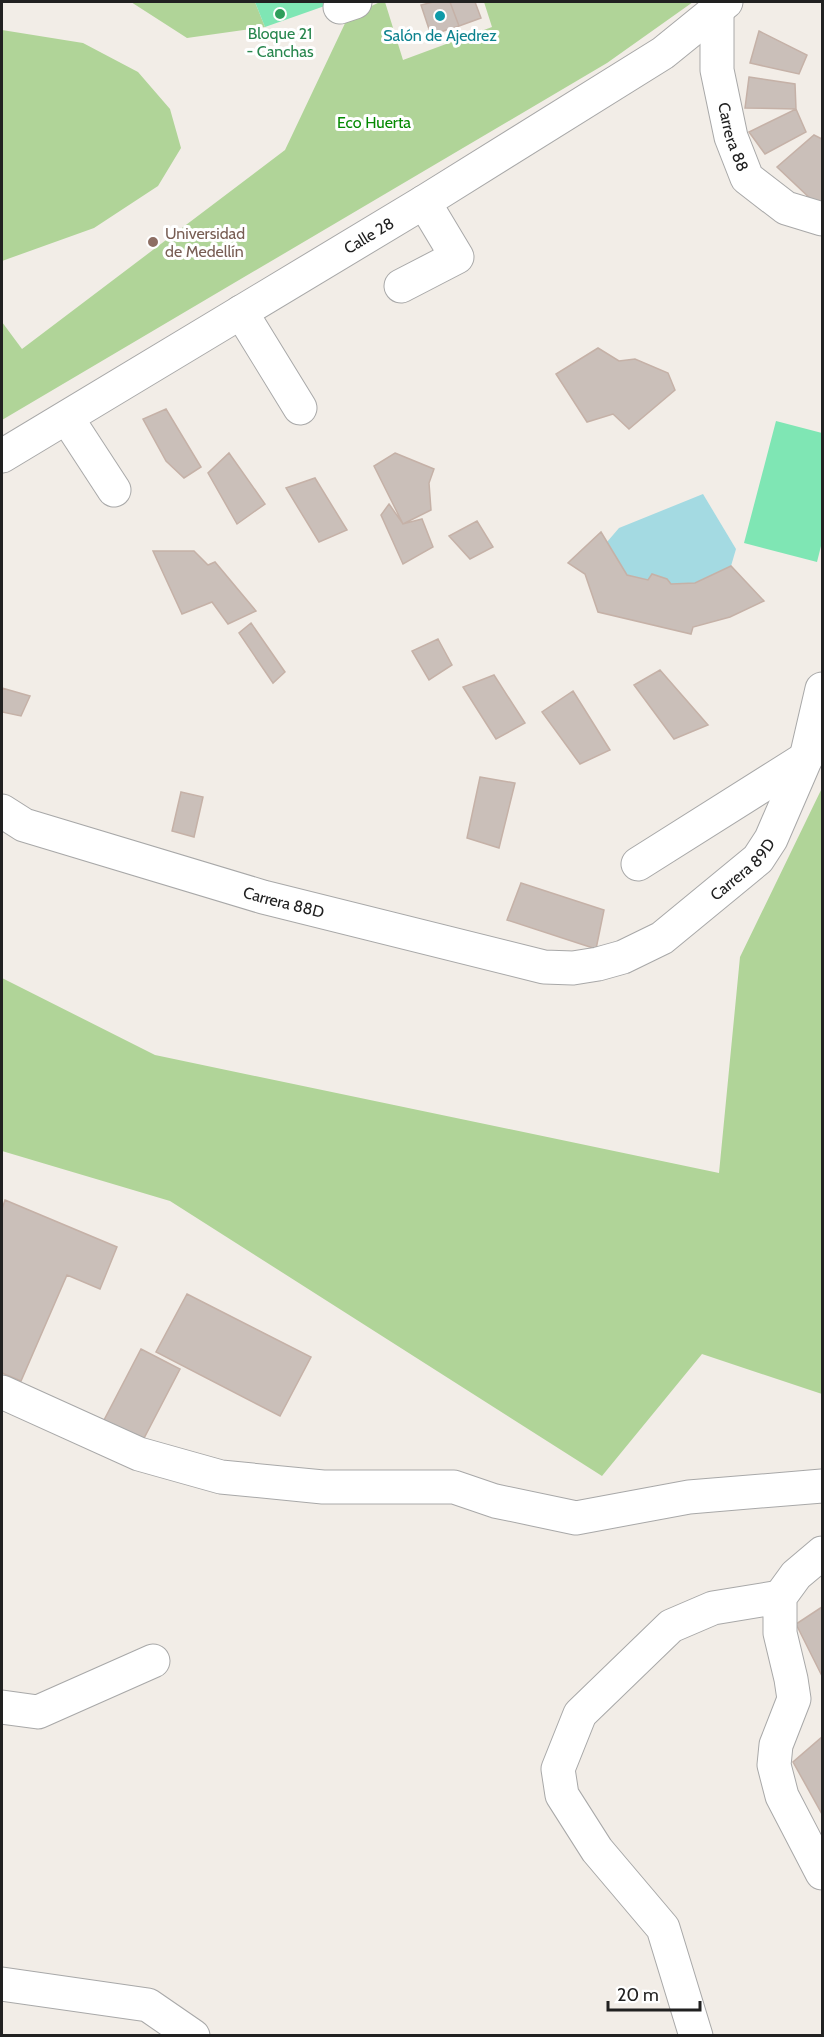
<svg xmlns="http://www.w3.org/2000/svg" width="824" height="2037" viewBox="0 0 824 2037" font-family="Cabin,sans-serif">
<rect width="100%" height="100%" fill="#f2ede7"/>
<!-- forest -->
<path fill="#b0d498" d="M131,2H255L265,27L187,38Z
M380,2H385L403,60L492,27L484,2H693L607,63L2,420V322L22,349L285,150L348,17Z
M2,30L83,43L138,72L170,109L181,148L158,186L94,228L2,261Z
M822,788V1394L702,1354L602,1476L170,1201L2,1151V978L155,1055L719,1173L740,957Z"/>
<!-- pitch -->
<path fill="#7fe6b4" d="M255,2H336L265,27Z
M776,421L822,433V542L817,562L744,543Z"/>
<!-- water -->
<path fill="#a4dae2" d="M703,494L736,549L731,566L695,583L671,584L667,579L653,574L648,580L627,575L607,542L619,528Z"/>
<!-- building -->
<path fill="#cabfb9" stroke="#c5b1a7" stroke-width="1.5" d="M433,2H450L459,26L431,35L421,5Z
M450,2H475L481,18L459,26Z
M759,31L807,55L799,74L750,63Z
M749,77L795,84L796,109L745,108Z
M796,109L806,132L765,154L749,132Z
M814,135L822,139V203L814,202L777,167Z
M598,348L619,361L635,359L668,373L675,390L629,429L613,414L587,422L556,374Z
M166,409L201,467L184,478L166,461L143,419Z
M229,453L265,504L237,524L208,473Z
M395,453L434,469L429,483L431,510L403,524L374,466Z
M315,478L347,530L319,542L286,488Z
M389,504L403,524L422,519L433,547L403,564L381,515Z
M477,521L493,547L470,559L449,536Z
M601,532L627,575L648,580L652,574L667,579L671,584L695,583L731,566L764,601L730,617L693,627L691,634L598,612L585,574L568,563Z
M153,551H194L208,565L215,562L256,611L228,624L212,602L182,614Z
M251,623L285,672L273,683L239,633Z
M438,639L452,665L429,680L412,651Z
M660,670L708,725L674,739L634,685Z
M494,675L525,723L496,739L463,687Z
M2,688L30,696L21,716L2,712Z
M573,691L610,750L580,764L542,712Z
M480,777L515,783L499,848L467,838Z
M181,792L203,797L194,837L172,831Z
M521,883L604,910L596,949L507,920Z
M5,1200L117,1247L100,1289L67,1275L21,1381L2,1373V1209Z
M187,1294L311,1357L280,1416L156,1352Z
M141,1349L180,1369L141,1444L102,1424Z
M822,1607V1676L796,1624Z
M822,1737V1814L793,1762Z"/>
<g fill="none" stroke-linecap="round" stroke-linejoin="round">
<defs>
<g id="minor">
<path d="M340,7L355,2"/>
<path id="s1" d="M717,7V70L731,137L747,178L786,208L822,219"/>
<path d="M401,286L457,257L424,202"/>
<path d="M241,312L300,408"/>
<path d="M67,418L114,490"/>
<path id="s2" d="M2,456L424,202L663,53L726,2"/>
<path id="s3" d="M2,811L24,825L263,897L544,967L573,968L598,964L623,957L662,938L758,859L771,839L806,758L822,689"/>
<path d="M638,864L806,758"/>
<path d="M2,1392L139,1454L221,1477L323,1487H454L495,1501L576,1518L689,1497L822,1486"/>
<path d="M822,1553L796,1575L780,1597V1633L791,1679L794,1699L776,1745L774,1765L782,1796L822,1873"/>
<path d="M2,1707L38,1712L153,1661"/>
<path d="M2,1984L148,2005L193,2036"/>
<path d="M696,2036L663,1928L597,1850L562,1795L558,1769L580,1714L671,1626L713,1608L780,1597"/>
</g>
</defs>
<!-- minor casing -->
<use href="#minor" stroke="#a8a8a8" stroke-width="35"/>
<!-- minor -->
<use href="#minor" stroke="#fff" stroke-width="33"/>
</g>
<!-- markers -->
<circle fill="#2e9e5b" stroke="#fff" stroke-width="2" cx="280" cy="14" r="6"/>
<circle fill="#0f9aa8" stroke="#fff" stroke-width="2" cx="440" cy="16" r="6"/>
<circle fill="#8d6e63" stroke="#fff" stroke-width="2" cx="153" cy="242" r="6"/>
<g text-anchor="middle" stroke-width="6" stroke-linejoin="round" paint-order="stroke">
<!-- leisure labels -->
<g font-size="16" fill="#27864d" stroke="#fff">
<text x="280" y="39">Bloque 21<tspan x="280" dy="18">- Canchas</tspan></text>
</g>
<!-- culture labels -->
<g font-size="16" fill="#0d838f" stroke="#fff">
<text x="440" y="41">Salón de Ajedrez</text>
</g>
<!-- park labels -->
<g font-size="16" fill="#058a03" stroke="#fff">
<text x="374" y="128">Eco Huerta</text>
</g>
<!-- street labels -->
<g font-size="16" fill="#212121" stroke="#fff">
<text dy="6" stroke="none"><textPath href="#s1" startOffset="132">Carrera 88</textPath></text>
<text dy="6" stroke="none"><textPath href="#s2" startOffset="428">Calle 28</textPath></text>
<text dy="6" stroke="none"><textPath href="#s3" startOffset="795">Carrera 89D</textPath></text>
<text dy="6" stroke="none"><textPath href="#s3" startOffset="297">Carrera 88D</textPath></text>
</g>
<!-- education labels -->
<g font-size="16" fill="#785e54" stroke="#fff" text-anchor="start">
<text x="165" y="239">Universidad<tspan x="165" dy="18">de Medellín</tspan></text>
</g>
</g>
<!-- border -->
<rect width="824" height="2037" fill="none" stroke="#212121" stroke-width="6"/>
<!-- scale -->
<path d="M608 2001v9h92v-9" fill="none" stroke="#212121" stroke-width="3"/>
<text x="617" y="2001" font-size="18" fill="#212121" stroke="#ffffff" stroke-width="4.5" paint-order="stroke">20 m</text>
</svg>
